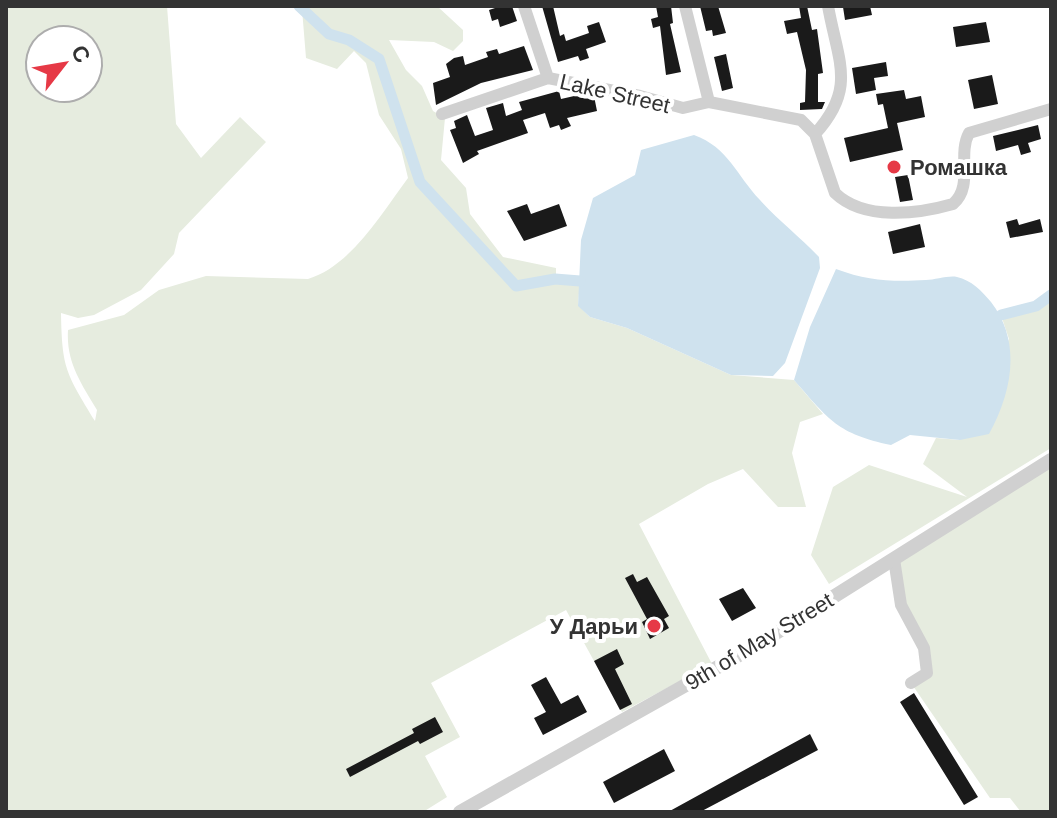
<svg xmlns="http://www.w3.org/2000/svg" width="1057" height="818" viewBox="0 0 1057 818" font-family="Arial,sans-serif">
<rect width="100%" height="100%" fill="#fff"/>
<!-- green -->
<path fill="#e6ecdf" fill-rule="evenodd" d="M6,6H167L176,124L201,158L240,117L266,142L179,233L174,254L141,290L94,315L78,318L61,313C62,369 66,373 95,421L97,410C81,383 66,362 68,330L124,315L159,290L206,276L308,279C351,266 382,213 408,178L401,149L379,115L366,63L354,51L337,69L306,58L302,9L299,6H437L463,30V41L453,51L434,42L389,40L406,70L422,86L433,111L445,118L441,160L466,188L470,214L503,257L556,268V279L580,281L578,305L590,317L627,328L731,375L794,380L823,414L800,422L792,453L806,507H778L743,469L708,484L639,524L712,664L622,712L566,610L431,683L460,737L425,756L447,797L423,812H6ZM40,40H88V88H40Z
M1051,295V448L829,584L811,555L833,487L869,465L967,497L923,464L936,438L960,440L1009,339L1001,315L1036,306Z
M1051,460V812H1021L1010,798H990L911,683L927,673L924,649L901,605L894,559Z"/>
<!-- water -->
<path fill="#cfe2ee" d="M694,135C728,147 737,176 760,200C778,220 800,237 819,257L820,268L785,363L773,376L731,375L627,328L590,317L578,306L581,240L593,198L635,175L641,150Z
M836,269C868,281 893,282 926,280C935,280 949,275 957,277C971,280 982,291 991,302C1022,342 1012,392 989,434L960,440L910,435L891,445C838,434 829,420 794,380L810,327Z"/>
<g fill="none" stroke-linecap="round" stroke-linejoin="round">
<!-- canal -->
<path stroke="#cfe2ee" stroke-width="11" d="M299,6L329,34L349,40L379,59L420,182L516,286L555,279L580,281
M1001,315L1036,306L1051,295"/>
</g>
<!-- building -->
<path fill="#1a1a1a" d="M501,6H512L517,21L500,27L498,19L492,21L489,10Z
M542,6H553L560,36L564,34L566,41L589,33L587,26L599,22L606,42L586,49L589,58L580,61L578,56L558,62Z
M656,6H671L673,23L670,24L681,72L666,75L660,26L653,28L651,19L658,17Z
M700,6H718L726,33L713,36L712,30L706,31Z
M799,6H807L812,30L817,29L823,73L818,74V102H825L822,109L800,110V103L805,102L806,70L797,32L787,34L784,21L801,18Z
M870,6L872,15L845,20L843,7Z
M986,22L990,42L956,47L953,27Z
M524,46L533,70L481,83L436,105L433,83L450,77L446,64L454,58L463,56L465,65L488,57L486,52L497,49L499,54Z
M726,54L733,88L722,91L714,57Z
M886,62L888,76L874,78L876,90L856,94L852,68Z
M992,75L998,104L974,109L968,80Z
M904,90L906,99L921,96L925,117L897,123L903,150L850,162L844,138L888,128L883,104L878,105L876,94Z
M559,91L561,99L583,94L594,96L597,111L567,118L571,126L561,130L559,125L550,128L545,113L523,120L528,133L477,151L479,154L463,163L450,130L456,128L454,121L467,115L475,136L493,130L486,108L503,103L506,116L522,110L519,102Z
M1038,125L1041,139L1028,143L1031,152L1021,155L1018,145L996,151L993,136Z
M908,175L913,200L900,202L895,177Z
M527,204L531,214L559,204L567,226L524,241L507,211Z
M1017,219L1019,225L1040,219L1043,232L1010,238L1006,222Z
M920,224L925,247L893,254L888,232Z
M633,574L637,582L647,577L669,616L664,619L669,628L650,639L642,622L647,619L625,578Z
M743,588L756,608L732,621L719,599Z
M617,649L624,664L615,669L632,704L620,710L594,661Z
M546,677L561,704L578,695L587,712L543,735L534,718L546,712L531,685Z
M914,693L978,797L964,805L900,702Z
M435,717L443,732L420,744L418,741L350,777L346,769L414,733L412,729Z
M810,734L818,750L700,812H668Z
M664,749L675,771L614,803L603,782Z"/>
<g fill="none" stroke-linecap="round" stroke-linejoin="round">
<!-- minor -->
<path stroke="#d0d0d0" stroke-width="12" d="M524,6L548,78L640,96L683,108L709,102
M685,6L709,102L801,120L815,134L835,193C864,221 918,214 953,204C974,186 957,155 969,133L1051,109
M442,114L548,78
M815,134C857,88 838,62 828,6
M894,559L901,605L924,648L927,673L911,683"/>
<!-- tertiary -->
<path stroke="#d0d0d0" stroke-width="14" d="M460,812L757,645L1051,460"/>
</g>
<!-- markers -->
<g fill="#e63946" stroke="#fff" stroke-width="3">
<circle cx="894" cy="167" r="8"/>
<circle cx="654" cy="626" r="8"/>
</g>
<g text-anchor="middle" stroke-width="8" stroke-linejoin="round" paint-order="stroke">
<!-- street labels -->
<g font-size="22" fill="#333" stroke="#fff">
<text transform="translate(615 93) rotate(13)" y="8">Lake Street</text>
<text transform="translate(759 641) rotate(-31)" y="8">9th of May Street</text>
</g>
<!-- poi labels -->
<g font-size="22" font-weight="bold" fill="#333" stroke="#fff" text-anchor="start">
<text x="910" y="175">Ромашка</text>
<text x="638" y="634" text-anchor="end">У Дарьи</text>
</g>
</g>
<!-- border -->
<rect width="1057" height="818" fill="none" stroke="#333333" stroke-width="16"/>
<!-- north arrow -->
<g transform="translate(64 64) rotate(59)"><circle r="38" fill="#ffffff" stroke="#adadad" stroke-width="2"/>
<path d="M0-6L14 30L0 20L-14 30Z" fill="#e63946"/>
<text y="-12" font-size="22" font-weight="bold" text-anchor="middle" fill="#333333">С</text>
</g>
</svg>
